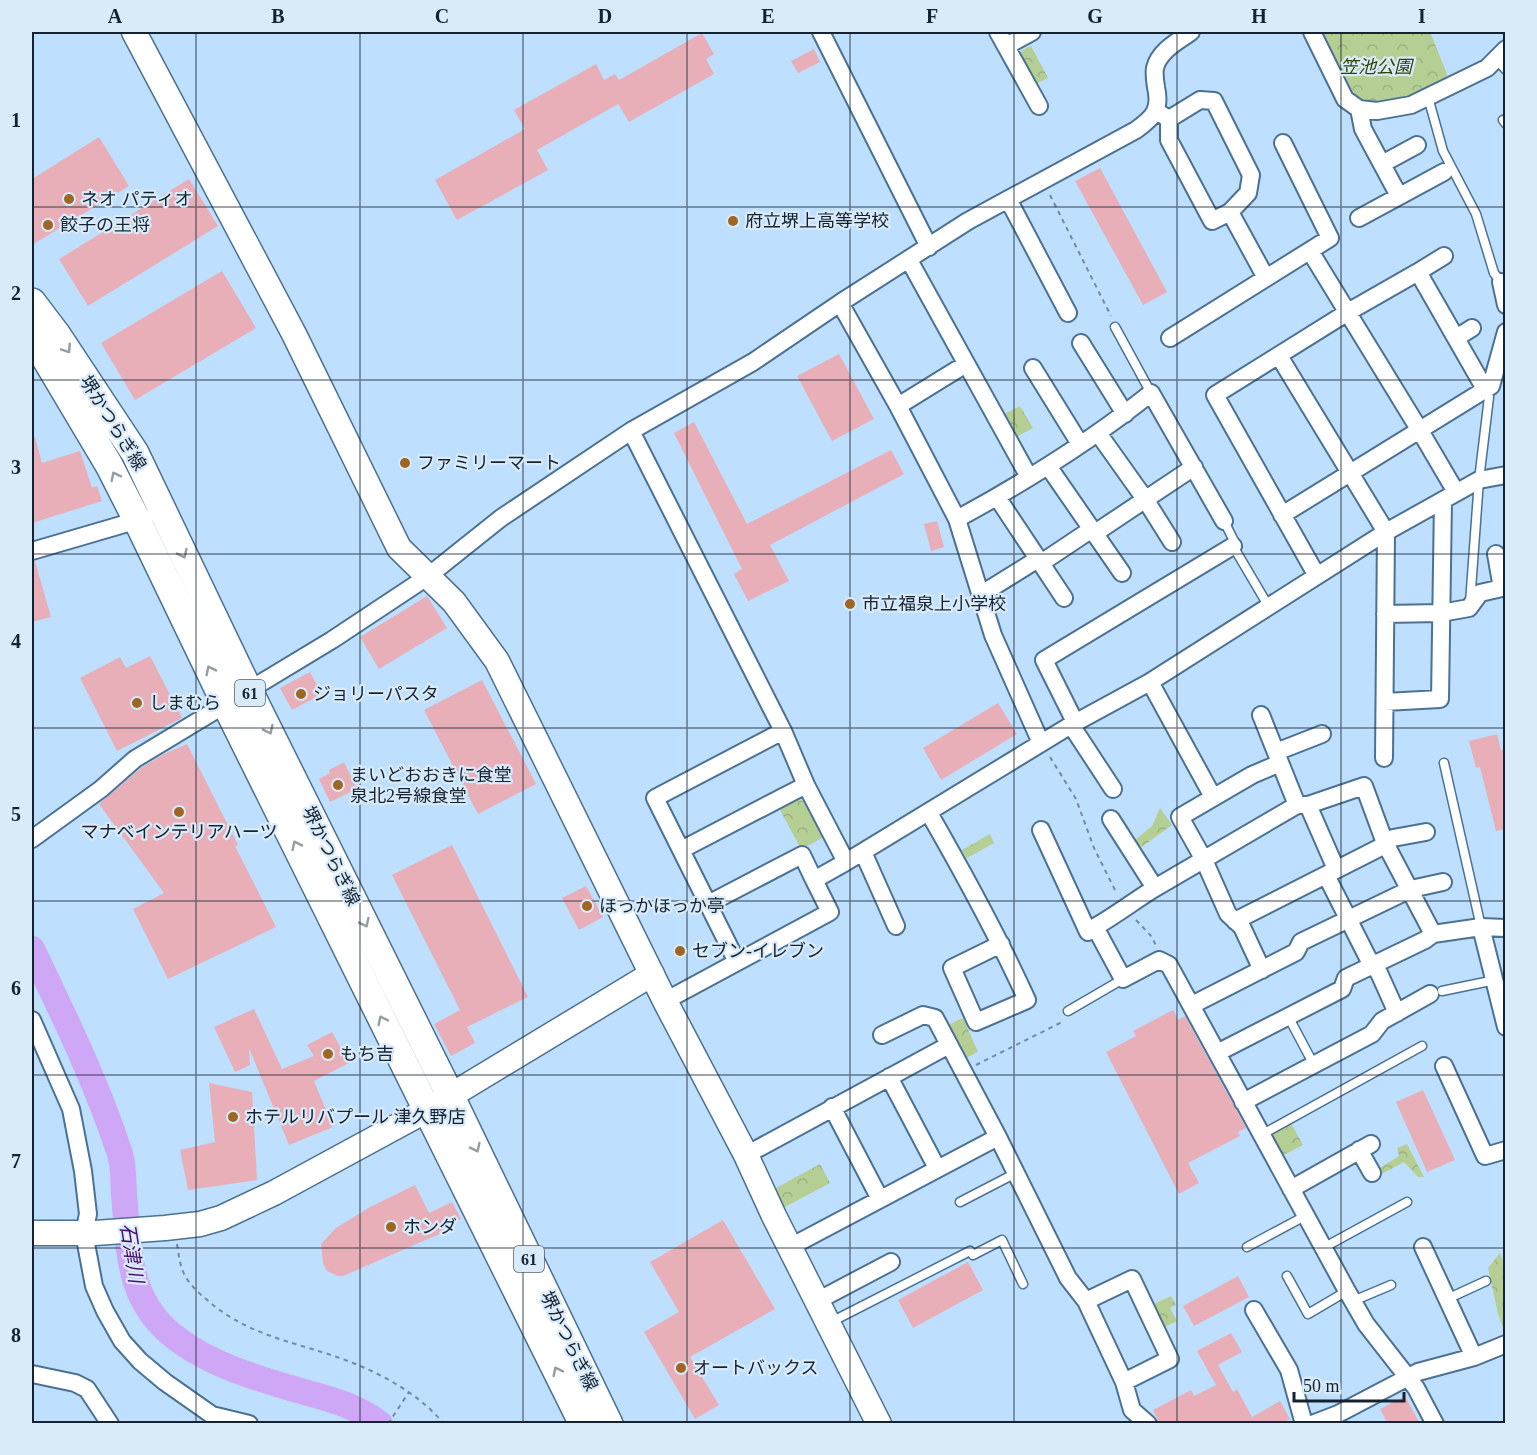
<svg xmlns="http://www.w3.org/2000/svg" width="1537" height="1455" viewBox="0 0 1537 1455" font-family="'Times New Roman','Noto Sans JP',serif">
<defs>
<pattern id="park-crowns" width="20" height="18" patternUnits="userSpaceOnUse" patternTransform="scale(1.5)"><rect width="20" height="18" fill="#b5ce93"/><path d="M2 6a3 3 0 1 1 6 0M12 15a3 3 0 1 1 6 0" fill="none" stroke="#9bb17f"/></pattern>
</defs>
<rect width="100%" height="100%" fill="#bedffd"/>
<!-- park -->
<path fill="url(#park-crowns)" d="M1318,32H1430L1449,79C1425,93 1367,122 1346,91C1335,73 1327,51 1318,32Z
M1031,46L1048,78L1036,84L1021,56L1022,50Z
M1020,406L1033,428L1014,438L1002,415Z
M799,799L807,803L824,837L801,849L780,810Z
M1160,808L1172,825L1140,848L1135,840L1152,826Z
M990,834L994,843L967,858L962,850Z
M963,1018L978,1052L962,1060L946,1026Z
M1291,1123L1303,1145L1280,1157L1270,1138L1273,1132Z
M1407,1144L1424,1177H1418L1404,1162L1378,1176L1375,1171L1399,1156L1397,1148Z
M820,1164L830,1183L783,1208L774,1189Z
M1500,1253L1505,1267V1333L1498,1314L1488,1268Z
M1171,1296L1176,1305L1170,1308L1177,1321L1163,1328L1152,1305Z"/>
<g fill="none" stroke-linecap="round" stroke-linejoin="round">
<!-- river -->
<path stroke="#cfa7f7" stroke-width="26" d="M32,949C64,1016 97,1083 120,1154C124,1166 123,1181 124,1194C129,1252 127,1304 180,1341C214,1366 257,1378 297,1390C326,1398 356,1405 380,1424"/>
</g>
<!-- building -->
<path fill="#e8afb9" d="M702,33L714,54L706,59L714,74L629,122L618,104L537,150L548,170L457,220L435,180L525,129L514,110L596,64L604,80L615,74L619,80Z
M814,49L820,62L798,73L791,61Z
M99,137L129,186L32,245V179Z
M1100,168L1167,292L1143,305L1075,181Z
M189,179L218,226L88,306L59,259Z
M222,271L256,328L135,400L101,343Z
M839,354L874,419L832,441L797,376Z
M694,422L747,524L891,450L904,474L770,545L789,581L748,601L734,574L742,569L674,433Z
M32,437H35L42,463L80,451L92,488L97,486L102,501L32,523Z
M937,521L944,547L931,551L924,524Z
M35,561L51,617L32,622V562Z
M427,596L447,628L379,669L360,637Z
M150,656L182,718L117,751L80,678L120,657L126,668Z
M310,672L322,694L292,710L280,688Z
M482,680L536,784L478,814L424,710Z
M998,703L1017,734L941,780L923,748Z
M1497,734L1501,750L1506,749V829L1496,831L1480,767L1476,768L1469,741Z
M187,744L238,845L235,846L276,927L168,979L133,909L164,893L99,804L141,768L164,754Z
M344,762L357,789L330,802L319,779L330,773L329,770Z
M452,845L528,997L467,1027L475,1043L451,1056L434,1024L460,1010L392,875Z
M586,886L603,917L579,930L562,898Z
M254,1009L282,1069L314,1056L307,1045L332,1032L349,1063L314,1081L333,1127L289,1145L249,1048L250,1065L235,1072L214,1027Z
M1173,1010L1178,1020L1185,1016L1246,1128L1238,1132L1240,1136L1188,1163L1199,1183L1179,1194L1106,1052L1136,1036L1133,1031Z
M209,1083L252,1092L257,1180L188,1190L180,1150L215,1142Z
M1423,1090L1455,1160L1427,1172L1396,1102Z
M415,1185L429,1213L452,1202L461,1219L442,1227L444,1232L343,1276H338L327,1271L323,1263L321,1244L336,1228L370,1207Z
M723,1220L775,1309L690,1357L719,1405L695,1419L644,1332L679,1312L650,1262Z
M968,1262L983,1290L913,1328L898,1300Z
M1238,1276L1249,1297L1194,1326L1183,1306Z
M1231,1333L1242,1352L1218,1365L1233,1392L1237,1389L1252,1417L1280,1401L1290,1419L1281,1424H1160L1153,1410L1191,1390L1194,1396L1216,1385L1197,1351Z
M1405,1396L1420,1424H1388L1380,1409Z"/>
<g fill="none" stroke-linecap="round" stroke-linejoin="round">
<defs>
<path id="lane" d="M1496,59L1506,70
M1428,97L1443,151L1476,214L1494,273L1501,282
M1506,119L1503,120L1506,124
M1115,327L1151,393
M1224,521L1234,541L1233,546L1269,607
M1470,603L1479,480L1489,397L1485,389
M1444,763L1481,927
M1442,991L1495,980
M1068,1011L1123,979
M1289,1018L1314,1065
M1261,1135L1422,1046
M960,1202L1016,1173
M1247,1247L1305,1216
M1323,1248L1407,1202
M1287,1276L1308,1314L1347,1291
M1447,1299L1486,1281
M1353,1301L1391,1285
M829,1323L970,1251L973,1255L1002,1240L1023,1284"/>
<path id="street" d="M821,32L929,247
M998,32L1039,106
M1312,32L1345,99L1359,109L1377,111L1411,105L1487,68L1506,49
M1006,46L1032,32
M1359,109L1363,129L1399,196
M1156,111L1169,119L1200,100L1214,101L1251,175L1248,193L1230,212L1212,221L1169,140V119
M1382,164L1417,145
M1008,199L1068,313
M1230,212L1266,278
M1359,218L1444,172
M1310,251L1419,429L1456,492
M909,260L1029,477
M1418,272L1444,256
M1501,282L1506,305
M840,303L898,406L957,519L993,635L1041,743
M1170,338L1330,238L1283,143
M1456,338L1472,328
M1081,343L1125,414
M1279,356L1386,532L1384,758
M1033,368L1080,444
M898,406L966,364
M631,431L783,731L806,785L846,862L1071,725L1150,682L1386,532L1479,480L1506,475
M1098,433L1145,499L1172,542
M1048,466L1122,573
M997,497L1064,598
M1282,515L1491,386L1506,332
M957,519C1025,482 1091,441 1151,393L1224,521
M1095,533L1194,467
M32,551L145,518
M1041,563L1092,529
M1317,576L1215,395L1348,312L1418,272L1485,389
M980,595L1038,559
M1385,614L1441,613L1469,608L1480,593L1502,588L1496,554
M1150,682L1213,797
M1385,702L1440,699L1443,500
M1261,715L1297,805
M1075,722L1044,660L1233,546
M1071,725L1113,789
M1276,752L1322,734
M1308,805L1336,869
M929,813C964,874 998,936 1027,1000L976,1022L952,968L1001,944
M1111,819L1155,888
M1041,830L1088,932L1095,927L1123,979L1159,960L1169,965L1347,1291L1366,1324L1416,1388L1435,1424
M32,839L101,789L135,759L332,640L427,577L501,518L631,431L753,362L840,303L968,221L1136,130C1154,117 1161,110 1156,87C1155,81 1154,74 1155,68C1159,51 1178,41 1191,32
M681,850L806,785
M863,852L896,926
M1326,875L1368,958L1379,973L1397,1013
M708,904L802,855L814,880
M1235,921L1379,848L1393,838L1426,832
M1095,927C1116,915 1134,901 1155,888L1297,805H1308L1364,786L1385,843L1433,934
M1481,927L1506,1027
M737,962L655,798L783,731
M1262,970L1242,927L1228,914L1204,860L1180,817L1252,775L1280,763
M665,1001L830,912L814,880L846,862
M1192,1005L1296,952L1301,942L1411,889L1443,882
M32,1020L71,1109L83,1171L88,1214L84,1233L94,1286L105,1311L122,1341L140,1361L165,1382L212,1415L249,1424
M882,1035L923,1015L935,1018L998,1137L1068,1278L1086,1301L1124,1382L1132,1410L1148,1424
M1217,1053L1342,989L1346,978L1425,940L1433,934L1481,927L1506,928
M1444,1066L1485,1156L1506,1150
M889,1077L937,1168
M1243,1102L1372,1034L1382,1021L1430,994
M832,1107L880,1199
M1359,1150L1372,1173
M746,1155L949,1045
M1291,1189L1371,1144
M790,1247L998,1137
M1423,1247L1474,1357
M817,1301L891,1262
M1086,1301L1132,1279L1170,1359L1124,1382
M1254,1310L1289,1370L1304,1424
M32,1374L75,1383L87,1389L110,1424
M1312,1424L1338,1414L1418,1372L1474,1357L1506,1344"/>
<path id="secondary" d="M134,32L294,334L399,548L454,602L497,661L665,1001L746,1155L774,1216L879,1424
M32,1233H95L165,1228L200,1224L221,1218L274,1193L427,1110L652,974"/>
<path id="primary" d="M32,302L57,335L135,453L248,689L450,1095L609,1424
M32,339L40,349L109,465L137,520L226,705L583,1424"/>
</defs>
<!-- lane casing -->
<use href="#lane" stroke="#4b7193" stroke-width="11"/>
<!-- street casing -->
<use href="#street" stroke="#4b7193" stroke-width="20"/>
<!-- secondary casing -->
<use href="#secondary" stroke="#4b7193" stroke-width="27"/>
<!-- primary casing -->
<use href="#primary" stroke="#4b7193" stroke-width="30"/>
<!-- path -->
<path stroke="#728ba2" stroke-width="2" stroke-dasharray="4.5 4.5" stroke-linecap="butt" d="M1050,195L1111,316
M1050,757L1076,799L1094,848L1117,894
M1136,920L1152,937L1156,946
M976,1065L1062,1022
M177,1244C179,1256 180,1269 187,1279C192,1287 199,1293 206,1299C251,1339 301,1342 353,1363C386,1376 421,1396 444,1424
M388,1424L409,1392"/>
<!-- lane -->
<use href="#lane" stroke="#fff" stroke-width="8"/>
<!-- street -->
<use href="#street" stroke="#fff" stroke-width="16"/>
<!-- secondary -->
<use href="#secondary" stroke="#fff" stroke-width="24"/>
<!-- primary -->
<use href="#primary" stroke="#fff" stroke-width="27"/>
</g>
<!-- one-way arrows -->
<defs><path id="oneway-chevron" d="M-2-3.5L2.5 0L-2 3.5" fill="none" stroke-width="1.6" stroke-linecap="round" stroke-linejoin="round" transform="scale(1.5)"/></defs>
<g stroke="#959ca2">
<use href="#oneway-chevron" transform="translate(67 349) rotate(57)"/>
<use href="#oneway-chevron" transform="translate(115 476) rotate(-117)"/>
<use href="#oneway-chevron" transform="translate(183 554) rotate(64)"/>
<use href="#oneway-chevron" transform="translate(210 670) rotate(-116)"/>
<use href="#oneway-chevron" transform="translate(269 730) rotate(64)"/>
<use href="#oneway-chevron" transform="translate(296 845) rotate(-116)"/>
<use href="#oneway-chevron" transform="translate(365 923) rotate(64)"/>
<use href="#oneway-chevron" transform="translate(382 1020) rotate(-116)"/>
<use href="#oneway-chevron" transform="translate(476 1148) rotate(64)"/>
<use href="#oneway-chevron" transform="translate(557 1371) rotate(-117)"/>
</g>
<!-- grid -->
<path fill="none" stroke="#142331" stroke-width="1.5" stroke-opacity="0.55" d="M196,32V1424M360,32V1424M523,32V1424M687,32V1424M850,32V1424M1014,32V1424M1177,32V1424M1341,32V1424M32,207H1506M32,380H1506M32,554H1506M32,728H1506M32,901H1506M32,1075H1506M32,1248H1506"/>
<!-- markers -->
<g fill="#9e6622" stroke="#d9eaf9" stroke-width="2">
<circle cx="69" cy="199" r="6"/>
<circle cx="733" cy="221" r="6"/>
<circle cx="48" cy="225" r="6"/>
<circle cx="405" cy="463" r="6"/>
<circle cx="850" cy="604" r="6"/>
<circle cx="301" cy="694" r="6"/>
<circle cx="137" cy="703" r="6"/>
<circle cx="338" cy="785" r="6"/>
<circle cx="179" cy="812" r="6"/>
<circle cx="587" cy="906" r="6"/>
<circle cx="680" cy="951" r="6"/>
<circle cx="328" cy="1054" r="6"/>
<circle cx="233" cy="1117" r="6"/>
<circle cx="391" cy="1227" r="6"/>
<circle cx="681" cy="1368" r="6"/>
</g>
<g text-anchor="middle" stroke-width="4.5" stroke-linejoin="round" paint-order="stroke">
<!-- shield labels -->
<g fill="#d9eaf9" stroke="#4f5f6d" stroke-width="1.5">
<rect x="235" y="680" width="30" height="26" rx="4.5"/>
<rect x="514" y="1246" width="30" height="26" rx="4.5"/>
</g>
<g font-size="16" font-weight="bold" fill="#142331">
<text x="250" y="699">61</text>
<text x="529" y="1265">61</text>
</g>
<!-- park labels -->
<g font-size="18" font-style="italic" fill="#2f4402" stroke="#d9eaf9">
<text x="1376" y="73">笠池公園</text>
</g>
<!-- poi labels -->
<g font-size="18" fill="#142331" stroke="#d9eaf9" text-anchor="start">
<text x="81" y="205">ネオ パティオ</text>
<text x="745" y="227">府立堺上高等学校</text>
<text x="60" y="231">餃子の王将</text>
<text x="417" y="469">ファミリーマート</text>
<text x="862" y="610">市立福泉上小学校</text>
<text x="313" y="700">ジョリーパスタ</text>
<text x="149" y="709">しまむら</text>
<text x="350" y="781">まいどおおきに食堂<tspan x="350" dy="21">泉北2号線食堂</tspan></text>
<text x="179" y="838" text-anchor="middle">マナベインテリアハーツ</text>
<text x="599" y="912">ほっかほっか亭</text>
<text x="692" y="957">セブン-イレブン</text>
<text x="340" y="1060">もち吉</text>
<text x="245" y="1123">ホテルリバプール 津久野店</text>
<text x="403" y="1233">ホンダ</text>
<text x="693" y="1374">オートバックス</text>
</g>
<!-- street labels -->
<g font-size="18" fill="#142331" stroke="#d9eaf9">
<text transform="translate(113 423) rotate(58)" y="6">堺かつらぎ線</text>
<text transform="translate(331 856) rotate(64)" y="6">堺かつらぎ線</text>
<text transform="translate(569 1341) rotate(64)" y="6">堺かつらぎ線</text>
</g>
<!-- water labels -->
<g font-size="20" font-style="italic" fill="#460b6b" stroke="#d9eaf9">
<text transform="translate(132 1253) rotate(81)" y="7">石津川</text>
</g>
</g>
<!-- border -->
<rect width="1537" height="1455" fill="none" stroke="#d9eaf9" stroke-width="66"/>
<!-- scale -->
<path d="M1294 1392v9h110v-9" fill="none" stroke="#142331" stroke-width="3"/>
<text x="1303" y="1392" font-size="18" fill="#142331" stroke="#d9eaf9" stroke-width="4.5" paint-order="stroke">50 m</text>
<rect x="33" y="33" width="1471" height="1389" fill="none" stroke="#142331" stroke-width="2"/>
<g font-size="20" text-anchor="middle" font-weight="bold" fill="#142331">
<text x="115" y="23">A</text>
<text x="278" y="23">B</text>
<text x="442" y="23">C</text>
<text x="605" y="23">D</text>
<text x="768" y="23">E</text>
<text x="932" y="23">F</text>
<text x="1095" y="23">G</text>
<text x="1259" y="23">H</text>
<text x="1422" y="23">I</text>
<text x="16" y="127">1</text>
<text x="16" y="300">2</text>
<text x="16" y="474">3</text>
<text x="16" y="648">4</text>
<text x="16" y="821">5</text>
<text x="16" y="995">6</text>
<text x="16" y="1168">7</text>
<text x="16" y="1342">8</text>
</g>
</svg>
